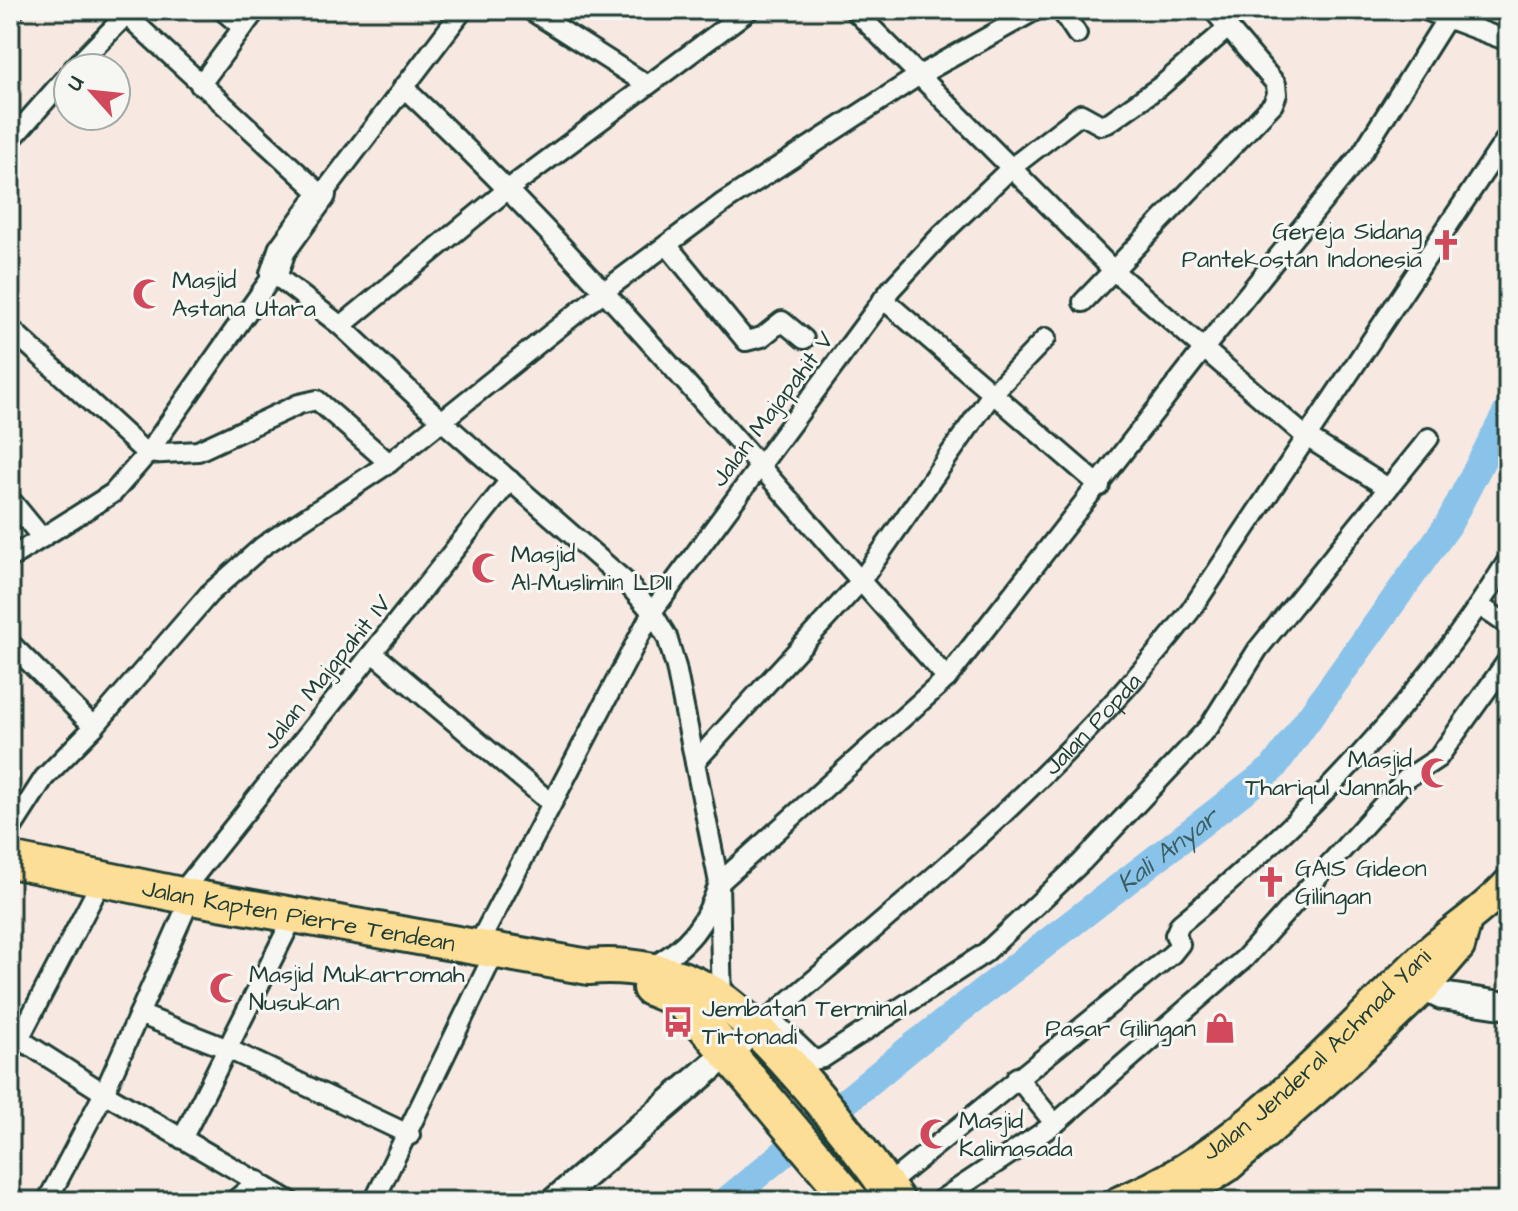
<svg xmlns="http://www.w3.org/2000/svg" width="1518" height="1211" viewBox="0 0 1518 1211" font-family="'Architects Daughter',sans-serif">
<rect width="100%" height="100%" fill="#f7e9e2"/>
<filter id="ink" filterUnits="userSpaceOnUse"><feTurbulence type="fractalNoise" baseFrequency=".0125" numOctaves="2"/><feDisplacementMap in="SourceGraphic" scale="16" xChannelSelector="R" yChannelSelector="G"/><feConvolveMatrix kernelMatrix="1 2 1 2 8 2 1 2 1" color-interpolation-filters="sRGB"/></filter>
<g filter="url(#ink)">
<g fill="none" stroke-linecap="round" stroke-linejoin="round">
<!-- river -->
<path stroke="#8ac3e9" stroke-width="28" id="s1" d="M726,1201L908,1050L1273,768L1448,525L1508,410"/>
<defs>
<g id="street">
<path d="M121,10L322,195L463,10"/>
<path d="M222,10L243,28"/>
<path d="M530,10L646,84"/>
<path d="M854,10L1115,272L1305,436L1388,488"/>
<path d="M1061,10L1077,34"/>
<path d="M1425,10L1508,41"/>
<path d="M10,14L14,10"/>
<path d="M74,68L126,15"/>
<path d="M200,85L256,10"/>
<path d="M403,87C598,270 768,480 947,678"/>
<path d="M10,141L68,75"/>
<path d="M667,245L746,341L762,337L782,321L804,339"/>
<path d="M883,299L1100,486"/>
<path d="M1083,302L1273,104L1277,94L1276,84L1213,10"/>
<path d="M341,326L507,190L749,10"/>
<path d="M10,328L147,454L198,451L299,404L317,400L389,463"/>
<path d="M10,499L42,538"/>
<path d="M10,558L113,493L147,454L274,274L341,326L442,421L625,581L652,612L667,637L676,667L719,883L722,1004"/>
<path d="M1480,606L1508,625"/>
<path d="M10,643L94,727"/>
<path d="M373,653L551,803"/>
<path d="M695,762L860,582L992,394L1046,338"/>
<path d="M10,831L44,778L94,727L209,594L263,546L389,463L603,292L724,202L918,76L1036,10"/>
<path d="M180,894L510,480"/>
<path d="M478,945L652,612L891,289L941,235L1011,168L1081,114L1101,125L1108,123L1162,85L1228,28"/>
<path d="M649,968C688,948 706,924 719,883L947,678L1205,347L1362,153L1447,18"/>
<path d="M139,1014L228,1049L410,1135"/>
<path d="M770,1018L814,1060L823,1058L985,953L1082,862L1209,727L1258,649L1429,438"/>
<path id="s2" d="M755,1030C909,899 1067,771 1191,610L1508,136"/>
<path d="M10,1033L104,1093L290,1201"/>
<path d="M10,1056L103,878"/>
<path d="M1017,1077L1055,1124"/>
<path d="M182,1139L295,914"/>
<path d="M886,1186L1172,954L1180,944L1175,935L1180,924C1306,821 1422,699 1508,560"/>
<path d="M47,1201L104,1093L191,897"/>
<path d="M234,1201L258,1181"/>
<path d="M374,1201L497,948"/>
<path d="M939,1201L1055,1124L1245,958L1406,779L1438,758L1508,660"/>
</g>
<path id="secondary" d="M274,274L282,250L322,195
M1408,980L1442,996L1508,1006
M555,1201L740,1042"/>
<g id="primary">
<path id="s3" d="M1119,1201C1236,1156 1333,1042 1421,958C1449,931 1482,912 1508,883"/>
<path d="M1175,1201L1227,1168L1338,1071L1424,989L1460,947L1466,924"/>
</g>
<g id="highway">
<path id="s4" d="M10,860L191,897L589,967C627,963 675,972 708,991C764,1022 859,1147 897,1201"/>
<path d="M650,988L679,1000L694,1013L852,1201"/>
</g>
</defs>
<!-- street casing -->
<use href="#street" stroke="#1f3d34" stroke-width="24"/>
<!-- secondary casing -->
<use href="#secondary" stroke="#1f3d34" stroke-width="32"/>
<!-- primary casing -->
<use href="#primary" stroke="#1f3d34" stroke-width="34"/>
<!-- highway casing -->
<use href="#highway" stroke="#1f3d34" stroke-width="40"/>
<!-- street -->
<use href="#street" stroke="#f6f6f2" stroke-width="18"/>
<!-- secondary -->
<use href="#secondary" stroke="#f6f6f2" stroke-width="26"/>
<!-- primary -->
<use href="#primary" stroke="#fdde96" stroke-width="28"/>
<!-- highway -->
<use href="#highway" stroke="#fdde96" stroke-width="34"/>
</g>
</g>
<!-- icons -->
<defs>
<symbol id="church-bare" viewBox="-9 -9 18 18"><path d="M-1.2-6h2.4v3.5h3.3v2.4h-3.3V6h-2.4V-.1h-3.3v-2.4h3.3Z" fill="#d1495b" stroke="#f6f6f2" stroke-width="2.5" paint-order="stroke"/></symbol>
<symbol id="mosque-bare" viewBox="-9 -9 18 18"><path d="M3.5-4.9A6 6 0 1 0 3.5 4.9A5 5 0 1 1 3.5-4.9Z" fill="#d1495b" stroke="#f6f6f2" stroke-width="2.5" paint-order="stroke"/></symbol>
<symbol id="bus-bare" viewBox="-9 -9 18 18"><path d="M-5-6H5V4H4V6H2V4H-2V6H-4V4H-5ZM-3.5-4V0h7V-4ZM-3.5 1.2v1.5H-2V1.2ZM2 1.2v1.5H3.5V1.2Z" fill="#d1495b" stroke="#f6f6f2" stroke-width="2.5" paint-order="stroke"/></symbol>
<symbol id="shop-bare" viewBox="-9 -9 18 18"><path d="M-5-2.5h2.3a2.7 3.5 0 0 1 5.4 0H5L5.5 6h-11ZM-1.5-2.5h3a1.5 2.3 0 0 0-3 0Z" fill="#d1495b" stroke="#f6f6f2" stroke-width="2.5" paint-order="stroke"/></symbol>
</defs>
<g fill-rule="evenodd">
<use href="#church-bare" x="1424" y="223" width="44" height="44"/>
<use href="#mosque-bare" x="126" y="272" width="44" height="44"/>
<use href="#mosque-bare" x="465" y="546" width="44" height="44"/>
<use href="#mosque-bare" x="1414" y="751" width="44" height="44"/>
<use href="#church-bare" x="1249" y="860" width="44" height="44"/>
<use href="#mosque-bare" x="203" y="966" width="44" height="44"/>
<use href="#bus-bare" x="656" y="1000" width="44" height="44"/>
<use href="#shop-bare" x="1198" y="1006" width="44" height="44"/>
<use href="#mosque-bare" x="913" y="1112" width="44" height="44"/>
</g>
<g text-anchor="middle" stroke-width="6" stroke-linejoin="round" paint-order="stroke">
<!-- poi labels -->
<g font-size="24" fill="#1f3d34" stroke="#f6f6f2" text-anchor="start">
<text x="1422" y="239" text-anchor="end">Gereja Sidang<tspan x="1422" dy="28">Pantekostan Indonesia</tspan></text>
<text x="172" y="288">Masjid<tspan x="172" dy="28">Astana Utara</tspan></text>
<text x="511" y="562">Masjid<tspan x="511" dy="28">Al-Muslimin LDII</tspan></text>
<text x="1412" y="767" text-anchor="end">Masjid<tspan x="1412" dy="28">Thariqul Jannah</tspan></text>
<text x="1295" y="876">GAIS Gideon<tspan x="1295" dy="28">Gilingan</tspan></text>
<text x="249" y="982">Masjid Mukarromah<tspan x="249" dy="28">Nusukan</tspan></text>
<text x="702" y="1016">Jembatan Terminal<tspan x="702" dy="28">Tirtonadi</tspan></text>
<text x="1196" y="1036" text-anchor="end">Pasar Gilingan</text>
<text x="959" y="1128">Masjid<tspan x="959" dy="28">Kalimasada</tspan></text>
</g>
<!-- street labels -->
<g font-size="24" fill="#1f3d34" stroke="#f6f6f2">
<text transform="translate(772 409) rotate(-53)" y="8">Jalan Majapahit V</text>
<text transform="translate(326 672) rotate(-51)" y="8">Jalan Majapahit IV</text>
<text dy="8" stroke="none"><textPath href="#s2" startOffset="456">Jalan Popda</textPath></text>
<text dy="8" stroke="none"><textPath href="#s4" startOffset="294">Jalan Kapten Pierre Tendean</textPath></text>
<text dy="8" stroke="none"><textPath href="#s3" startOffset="248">Jalan Jenderal Achmad Yani</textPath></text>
</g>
<!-- water labels -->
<g font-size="26" font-style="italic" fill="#3a5e61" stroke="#f6f6f2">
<text dy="9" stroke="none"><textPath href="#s1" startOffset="564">Kali Anyar</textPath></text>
</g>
</g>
<!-- margin -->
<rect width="1518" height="1211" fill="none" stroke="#f6f6f2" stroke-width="40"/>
<rect x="20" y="20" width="1478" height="1171" fill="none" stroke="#1f3d34" stroke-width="3" filter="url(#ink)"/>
<!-- north arrow -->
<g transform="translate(92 92) rotate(297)"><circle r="38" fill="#f6f6f2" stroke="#a0aca6" stroke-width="2"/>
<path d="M0-6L14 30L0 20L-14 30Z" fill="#d1495b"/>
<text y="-12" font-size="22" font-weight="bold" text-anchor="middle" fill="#1f3d34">U</text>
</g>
</svg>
